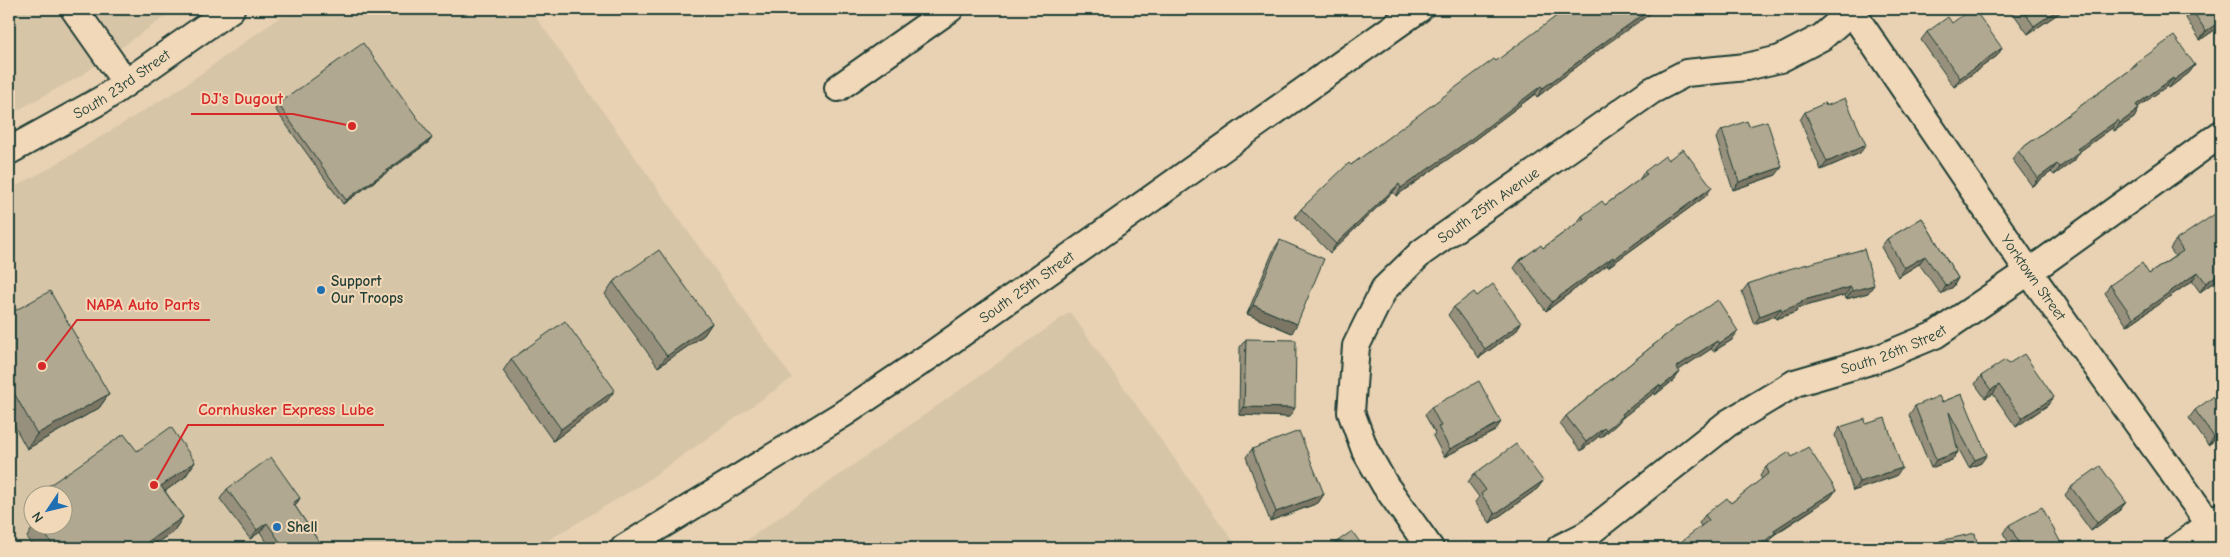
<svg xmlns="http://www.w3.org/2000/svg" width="2230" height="557" viewBox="0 0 2230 557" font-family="'Comic Neue',sans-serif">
<rect width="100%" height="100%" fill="#e8d2b3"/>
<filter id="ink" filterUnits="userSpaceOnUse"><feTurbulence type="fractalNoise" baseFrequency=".02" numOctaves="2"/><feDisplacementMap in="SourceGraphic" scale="10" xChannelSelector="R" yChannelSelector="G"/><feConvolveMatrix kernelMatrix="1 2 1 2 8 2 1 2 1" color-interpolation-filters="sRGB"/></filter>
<g filter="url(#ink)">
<!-- built -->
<path fill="#d7c5a8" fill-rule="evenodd" d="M9,9H176L82,75L9,115Z
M291,9H530L792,378L641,485L535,548H9V190L48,169L181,88ZM32,494H62V524H32Z
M1070,312L1238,548H736Z"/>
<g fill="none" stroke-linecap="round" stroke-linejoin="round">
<defs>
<g id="minor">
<path d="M74,9L126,83"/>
<path id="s1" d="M1850,9L2029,272L2221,540"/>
<path d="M838,88L950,9"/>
<path id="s2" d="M9,151L103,99L231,9"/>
<path id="s3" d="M624,548L843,414L931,355L1419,9"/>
<path id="s4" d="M1430,548L1385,485L1365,450L1351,412L1356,346L1384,289L1422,252L1651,91L1686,73L1746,67L1780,59L1822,37L1854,9"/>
<path id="s5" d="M1560,548L1586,535L1728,423L1795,383L1877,359L1935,335L2046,260L2221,134"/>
<path d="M2177,548L2221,516"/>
</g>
</defs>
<!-- minor casing -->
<use href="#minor" stroke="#1f3d34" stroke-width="30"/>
<!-- minor -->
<use href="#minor" stroke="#f0d8b8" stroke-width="26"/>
</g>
<!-- wall -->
<path fill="#97907c" stroke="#1f3d34" d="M1684,9H1693L1687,13Z
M2010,9H2065L2028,34Z
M2184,9H2221V30L2219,27L2200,40L2182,12Z
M1952,23L2002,48L1997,56L1954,87L1921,40L1927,32Z
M1604,46L1537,97L1535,94L1465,147L1396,196L1393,192L1330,253L1295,217L1301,209L1351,165L1496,61Z
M2136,63L2195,65L2189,73L2169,88L2167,86L2138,107L2134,118L2114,131L2112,128L2079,152L2074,161L2054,175L2051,172L2032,186L2012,159L2018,151L2132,69Z
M278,104L432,138L429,142L343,204L275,109Z
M1805,112L1860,153L1821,170L1800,120Z
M1749,126L1776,175L1733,190L1716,138L1722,130Z
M1668,160L1706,196L1608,267L1607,265L1546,311L1514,268L1520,260L1543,248L1577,223L1582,216L1605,205L1639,180L1644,172Z
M1922,218L1958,278L1953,287L1941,294L1919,264L1898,277L1881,247L1887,239Z
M1280,240L1292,333L1247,314L1274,249Z
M2176,240L2221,277L2200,292L2192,281L2127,326L2105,293L2110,285L2149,274L2175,256L2170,249Z
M1864,249L1868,293L1846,299L1845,295L1798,308L1796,312L1776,319L1775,316L1754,324L1742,292L1748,284Z
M613,282L712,323L704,335L658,367L605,294Z
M1477,296L1516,331L1479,358L1448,315L1454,307Z
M9,314L109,394L99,408L27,449L9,416Z
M1677,326L1732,340L1714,351L1711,349L1678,370L1680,372L1674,380L1655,395L1654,393L1622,418L1617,424L1600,438L1599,436L1581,451L1560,424L1566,416Z
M1246,339L1289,417L1239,415L1240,347Z
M511,359L607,401L553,441L503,371Z
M2008,364L2048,405L2016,427L1993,394L1985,398L1975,384L1981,376Z
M1962,394L1981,463L1969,468L1956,444L1958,452L1952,460L1931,468L1909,415L1915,406L1942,402Z
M1431,407L1495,431L1444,457L1433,436L1435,433L1425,415Z
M2195,410L2221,436L2208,445L2189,418Z
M1866,424L1896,476L1853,491L1835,435L1840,427Z
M1252,449L1324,494L1318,503L1270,521L1246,457Z
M137,451L195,462L185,477L165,491L183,517L173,532L149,548H35L27,537L35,524H62V494H39L41,491Z
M1792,457L1836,490L1830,498L1774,535L1770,541L1701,526L1699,523L1705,515L1731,503L1762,479L1760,476L1766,467Z
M1474,474L1543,481L1537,489L1490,523L1475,502L1479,497L1468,482Z
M2071,487L2126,502L2120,510L2091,531L2065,495Z
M227,489L300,498L295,506L323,548H271L260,532L250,539L220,499Z
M2009,525L2062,548H2012L2003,533Z
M1940,541L1978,548H1935Z"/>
<!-- shaded-wall -->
<path fill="#7b7665" stroke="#1f3d34" d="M1651,9H1657L1604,46L1537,97L1543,88L1610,38Z
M2059,9H2065L2028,34L2034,26Z
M2221,21V24L2219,27L2200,40L2206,31Z
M2002,48L1997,56L1954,87L1960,78Z
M2195,65L2189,73L2169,88L2174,80Z
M2173,78L2167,86L2130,113L2136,105Z
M1541,86L1535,94L1465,147L1396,196L1401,188Z
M2139,109L2134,118L2114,131L2120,123Z
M2118,120L2112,128L2072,157L2077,149Z
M432,138L429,142L343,204L346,200Z
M1866,145L1860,153L1821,170L1827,162Z
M2080,152L2074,161L2054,175L2060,167Z
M2057,164L2051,172L2032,186L2038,178Z
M1782,167L1776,175L1733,190L1739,182Z
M1399,184L1393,192L1330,253L1336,244Z
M1712,187L1706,196L1608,267L1614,259Z
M1925,256L1919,264L1898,277L1904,268Z
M1613,257L1607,265L1546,311L1552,302Z
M2198,272L2192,281L2127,326L2133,318Z
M2221,272V277L2200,292L2206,283Z
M1958,278L1953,287L1941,294L1946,286Z
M1874,285L1868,293L1846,299L1852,291Z
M1851,287L1845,295L1798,308L1796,312L1776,319L1782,311L1801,301Z
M1253,305L1297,324L1292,333L1247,314Z
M1781,308L1775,316L1754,324L1760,316Z
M712,323L704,335L658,367L667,356Z
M1521,323L1516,331L1479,358L1485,349Z
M1738,331L1732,340L1714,351L1720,343Z
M1717,341L1711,349L1670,376L1676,367Z
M1680,372L1674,380L1655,395L1661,387Z
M1659,385L1654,393L1622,418L1617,424L1600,438L1606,430L1622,414Z
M1999,385L1993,394L1985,398L1991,390Z
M615,390L607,401L553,441L561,429Z
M109,394L99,408L27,449L37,434Z
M2054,397L2048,405L2016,427L2022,418Z
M1244,407L1295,408L1289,417L1239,415Z
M1501,422L1495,431L1444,457L1450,449Z
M1604,428L1599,436L1581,451L1586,442Z
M2221,432V436L2208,445L2214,437Z
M1958,452L1952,460L1931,468L1936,460Z
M1987,455L1981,463L1969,468L1975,460Z
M195,462L185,477L151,501L161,486Z
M1902,468L1896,476L1853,491L1859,482Z
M1543,481L1537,489L1490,523L1495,514Z
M1836,490L1830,498L1774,534L1770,541L1761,548H1756L1774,530Z
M1324,494L1318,503L1270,521L1276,512Z
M300,498L294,507L293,503Z
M2126,502L2120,510L2091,531L2097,523Z
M183,517L173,532L149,548H139Z
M267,523L260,532L250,539L257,530Z"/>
<!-- building -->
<path fill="#b0a890" stroke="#1f3d34" d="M1566,9H1569L1570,10L1571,9H1651L1610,38L1543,88L1541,86L1471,139L1401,188L1399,184L1336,244L1301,209L1349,163L1351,165L1494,59L1496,61Z
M1971,9H1974L2002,48L1960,78L1927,32L1948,17L1952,23Z
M2022,9H2059L2034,26Z
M2191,9H2221V21L2206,31Z
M2174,36L2195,65L2174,80L2173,78L2136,105L2139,109L2120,123L2118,120L2077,149L2080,152L2060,167L2057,164L2038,178L2018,151L2137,65L2136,63Z
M363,43L432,138L346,200L278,104Z
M1845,98L1866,145L1827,162L1805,112L1825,103L1826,106Z
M1747,121L1749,126L1767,121L1782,167L1739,182L1722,130Z
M1683,149L1712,187L1614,259L1613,257L1552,302L1520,260L1541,245L1543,248L1584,218L1582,216L1602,201L1605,205L1647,174L1644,172L1665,156L1668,160Z
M2221,210V272L2206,283L2198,272L2133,318L2110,285L2142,263L2149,274L2183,251L2176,240Z
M1922,218L1958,278L1946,286L1925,256L1904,268L1887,239Z
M1280,240L1324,259L1297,324L1253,305Z
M1864,249L1874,285L1852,291L1851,287L1801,301L1802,303L1782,311L1781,308L1760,316L1748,284L1789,269Z
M659,250L712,323L667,356L613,282Z
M1493,284L1521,323L1485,349L1454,307L1474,292L1477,296Z
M50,291L109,394L37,434L9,384V314Z
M1718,300L1738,331L1720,343L1717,341L1676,367L1680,372L1661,387L1659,385L1622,414L1623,416L1606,430L1604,428L1586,442L1566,416L1677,326Z
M565,321L615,390L561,429L511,359Z
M1246,339L1296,340L1295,408L1244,407Z
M2024,354L2054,397L2022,418L1999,385L1991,390L1981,376L2005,360L2008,364Z
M1479,381L1501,422L1450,449L1438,427L1441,426L1431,407Z
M2221,391V432L2214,437L2195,410Z
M1962,394L1987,455L1975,460L1949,412L1958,452L1936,460L1915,406L1939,396L1942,402Z
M1885,418L1902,468L1859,482L1840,427L1865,419L1866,424Z
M171,427L195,462L161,486L183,517L139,548H55L38,524H62V494H44L41,491L124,434L137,451Z
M1299,431L1324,494L1276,512L1252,449Z
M1516,444L1543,481L1495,514L1481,494L1486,490L1474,474Z
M1808,447L1836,490L1774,530L1775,533L1756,548H1673L1709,520L1705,515L1727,498L1731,503L1769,473L1766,467L1789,452L1792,457Z
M271,457L300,498L293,503L323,548H284L267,523L257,530L227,489Z
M2100,466L2126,502L2097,523L2071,487Z
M2042,507L2063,547L2061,548H2022L2009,525Z
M1352,531L1364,548H1328Z
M1975,533L1978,548H1942L1940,541Z"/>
</g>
<!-- markers -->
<g fill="#1f6fb2" stroke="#f0d8b8" stroke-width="2">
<circle cx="321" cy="290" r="5"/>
<circle cx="277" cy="527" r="5"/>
</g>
<g text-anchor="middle" stroke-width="4" stroke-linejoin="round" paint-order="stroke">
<!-- street labels -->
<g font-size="15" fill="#1f3d34" stroke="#f0d8b8">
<text dy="5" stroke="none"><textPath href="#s2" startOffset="131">South 23rd Street</textPath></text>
<text dy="5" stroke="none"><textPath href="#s4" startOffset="422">South 25th Avenue</textPath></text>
<text dy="5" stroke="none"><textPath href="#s1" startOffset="325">Yorktown Street</textPath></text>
<text dy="5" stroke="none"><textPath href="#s3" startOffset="480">South 25th Street</textPath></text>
<text dy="5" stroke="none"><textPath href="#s5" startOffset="392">South 26th Street</textPath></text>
</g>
<!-- poi labels -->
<g font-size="15" font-weight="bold" fill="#1f3d34" stroke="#f0d8b8" text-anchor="start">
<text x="331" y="286">Support<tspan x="331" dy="17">Our Troops</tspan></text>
<text x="287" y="532">Shell</text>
</g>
</g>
<!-- callouts -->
<path fill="none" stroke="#d62828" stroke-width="2" d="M352 126L293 114H191M42 366L77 320H210M154 485L188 425H384"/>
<g fill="#d62828" stroke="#f0d8b8" stroke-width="2">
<circle cx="352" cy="126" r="5"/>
<circle cx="42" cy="366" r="5"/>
<circle cx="154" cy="485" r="5"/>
</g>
<g font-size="16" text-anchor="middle" font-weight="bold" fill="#d62828" stroke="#f0d8b8" stroke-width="4" stroke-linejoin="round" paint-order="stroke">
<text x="242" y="104">DJ's Dugout</text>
<text x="143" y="310">NAPA Auto Parts</text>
<text x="286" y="415">Cornhusker Express Lube</text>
</g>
<!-- margin -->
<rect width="2230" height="557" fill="none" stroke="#f0d8b8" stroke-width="30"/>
<rect x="15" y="15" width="2200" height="527" fill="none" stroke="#1f3d34" stroke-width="2" filter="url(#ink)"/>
<!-- north arrow -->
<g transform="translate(48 510) rotate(235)"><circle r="24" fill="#f0d8b8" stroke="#9c9a83"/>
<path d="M0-4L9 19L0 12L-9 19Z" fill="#1f6fb2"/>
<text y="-8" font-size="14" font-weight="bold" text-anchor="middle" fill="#1f3d34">N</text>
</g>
</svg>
